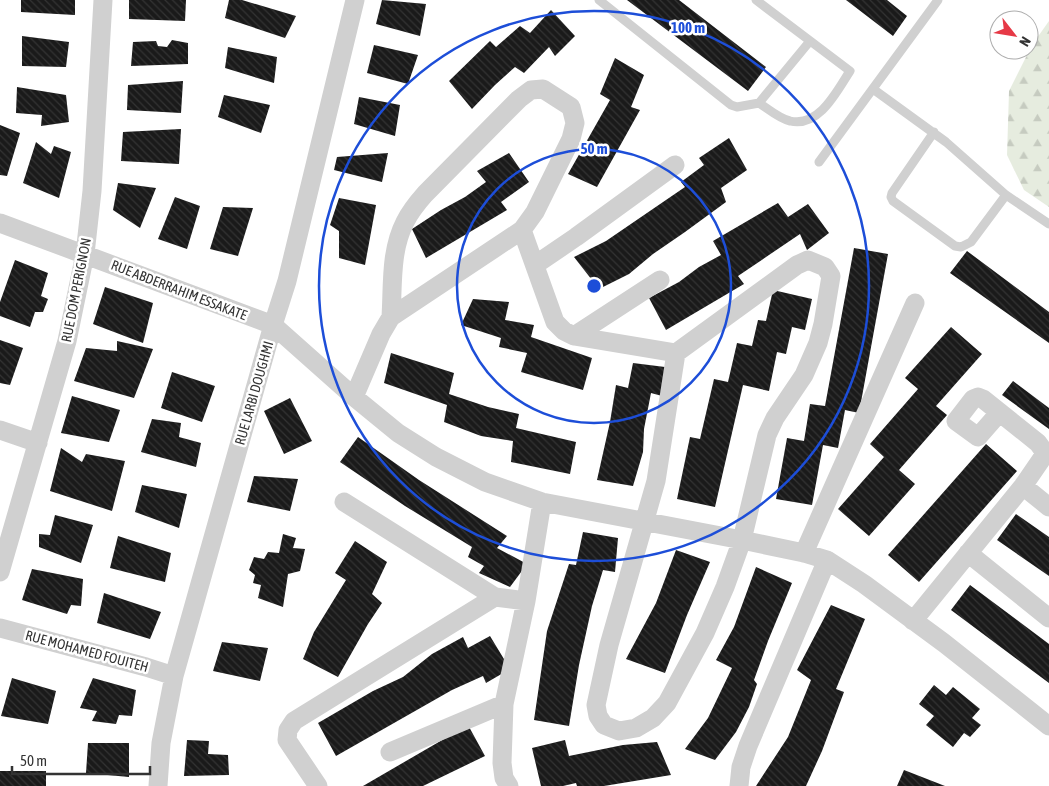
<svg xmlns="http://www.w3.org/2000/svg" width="1049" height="786" viewBox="0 0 1049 786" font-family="'Asap Condensed',sans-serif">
<defs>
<pattern id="forest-firs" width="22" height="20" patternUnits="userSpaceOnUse" patternTransform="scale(1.25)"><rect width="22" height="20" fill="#e6ecdf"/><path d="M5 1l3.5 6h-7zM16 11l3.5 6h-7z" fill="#c6cbc0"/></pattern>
<pattern id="building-back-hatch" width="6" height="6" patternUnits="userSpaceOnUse" patternTransform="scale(1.25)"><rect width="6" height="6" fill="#1a1a1a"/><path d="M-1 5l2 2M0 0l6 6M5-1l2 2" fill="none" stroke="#333"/></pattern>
</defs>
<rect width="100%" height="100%" fill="#fff"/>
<!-- forest -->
<path fill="url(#forest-firs)" d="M1049,21V207L1024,190L1007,155L1009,91L1032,45Z"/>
<!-- building -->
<path fill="url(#building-back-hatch)" d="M21,0H75V15L21,12Z
M129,0H186L185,21L129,19Z
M229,0H242L296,16L285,38L225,18Z
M382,0L426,4L420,36L376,24Z
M627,0H679L766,67L748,91Z
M846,0H887L907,16L893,36Z
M551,10L575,36L555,56L549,47L524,73L515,67L495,85L472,109L449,81L490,41L496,47L520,26L530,33Z
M22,36L69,42L66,67L22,66Z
M172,40L188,43V64L131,66L133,42L156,41L158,46L167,47Z
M374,45L418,55L408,84L367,73Z
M228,47L277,57L274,83L225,68Z
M615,58L644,75L631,107L640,110L597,187L568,174L610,100L600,94Z
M183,81L181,113L127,110L128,85Z
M17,87L66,95L69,122L41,126L42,115L16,113Z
M224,95L270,105L261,133L218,117Z
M359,97L400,105L395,136L354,124Z
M0,125L20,133L7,176L0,175Z
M181,129L179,164L121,161L123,132Z
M729,138L747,170L721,188L726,202L685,232L653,254L629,274L599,289L574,257L606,241L685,187L681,182L704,165L699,158Z
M36,142L51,154L54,146L71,152L59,198L23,183Z
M388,153L382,182L334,170L337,157Z
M509,153L529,182L501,202L507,210L426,258L412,229L441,210L465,197L486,182L477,171Z
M118,183L156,188L140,228L113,210Z
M175,197L200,206L187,249L158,239Z
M339,198L376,205L365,265L339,258V231L330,225Z
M778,203L788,217L808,204L829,233L807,250L800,234L738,276L744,284L666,330L649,298L679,282L699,267L721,255L713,241Z
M223,207L253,208L238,256L210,249Z
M854,248L888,254L859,413L845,410L838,448L823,445L812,505L776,499L787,438L804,441L810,404L825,406Z
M967,251L1049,312V343L950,273Z
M15,260L48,273L41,296L48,299L43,312H35L30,327L0,316V302Z
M105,287L153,303L143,343L93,324Z
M773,290L812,299L805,330L792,327L786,354L777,352L769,391L743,385L715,507L677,499L690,437L700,439L714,379L728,382L737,343L752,346L758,320L766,321Z
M473,299L509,302L505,320L534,325L531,337L592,358L583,390L521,372L527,353L499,347L501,338L461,325Z
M951,327L982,354L936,406L947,415L899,470L915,484L869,536L838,509L884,457L870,444L918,389L905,378Z
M0,340L23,348L10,385L0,383Z
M117,341L153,349L134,398L74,381L86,348L117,351Z
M391,353L454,373L449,394L488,407L519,414L516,428L576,442L570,474L511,462L513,441L481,436L444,422L447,405L384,383Z
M633,363L665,367L662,396L651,393L644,429L643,452L633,486L597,480L610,422L616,385L628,388Z
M172,372L215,386L202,422L161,408Z
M1013,381L1049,408V429L1002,395Z
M72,396L120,410L109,442L61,433Z
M290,398L312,441L284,454L264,411Z
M152,419L181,423L179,437L201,443L196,467L141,452Z
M358,437L419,480L507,536L497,548L527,564L510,587L479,573L484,566L468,557L472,547L405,506L340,462Z
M986,444L1017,471L919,582L888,555Z
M61,448L82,462L86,454L125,461L112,511L50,491Z
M254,476L298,479L290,511L247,502Z
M142,485L187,494L179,528L135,512Z
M1016,514L1049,537V576L997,540Z
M55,515L93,525L81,563L39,547V534L50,535Z
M583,532L618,538L615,572L603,570L592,606L579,665L569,726L534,720L547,631L569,564L576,565Z
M283,534L296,538L293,548L305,549L300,571L288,574L283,607L258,598L261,585L253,583L255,575L249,570L254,557L264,559L268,552L279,553Z
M118,536L171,553L165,582L110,568Z
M355,541L387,562L372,594L382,603L368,624L338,677L303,659L314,632L346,580L335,573Z
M676,550L710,562L687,615L665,673L626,659L656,603Z
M756,567L792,583L768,641L754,680L757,684L749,707L736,732L715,760L685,749L708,718L732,668L716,660L734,627Z
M32,569L83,579L81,606L71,605L67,614L22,600Z
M970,585L1049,644V683L951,610Z
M104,593L161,612L150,639L97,623Z
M831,605L865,619L836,689L844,692L822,751L806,786H756L788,737L811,680L797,670Z
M490,636L510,669L486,683L483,676L452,690L336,756L318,723L373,691L403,677L432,654L463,637L468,648Z
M222,642L268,648L260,681L213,671Z
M12,678L56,691L48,724L1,716Z
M93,678L136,690L132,716L119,715L116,724L92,721L97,711L80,708Z
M934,685L946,695L953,687L980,709L972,718L981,725L970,737L964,733L953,747L926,725L934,716L919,704Z
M468,725L485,756L423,786H363Z
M187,740L209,741L208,754L228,755L229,775L184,776Z
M565,740L569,756L623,745L657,742L671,775L604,786H577L576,783L563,786H541L532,748Z
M88,743H129V777L86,773Z
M904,770L945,786H897Z
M0,771H46V786H0Z"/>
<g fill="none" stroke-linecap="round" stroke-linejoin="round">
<!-- service -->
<path stroke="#d0d0d0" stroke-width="9" d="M599,0L731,105L737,107L759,103C768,109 780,119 790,121C819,128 837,91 850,71L756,0
M873,89L946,142L1006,195L1049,224
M759,103L810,41
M934,132L892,193L891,197L893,201L955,246L961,247L971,242L1006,195
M819,162L938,0"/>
<!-- minor -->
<path stroke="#d0d0d0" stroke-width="19" d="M0,223L273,325L354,397L398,433L436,457L485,482L542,502L742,540L804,553L827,560L864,584L944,643L1049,726
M808,260L825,267L831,276L823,324L818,343L804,375L775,418L767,435L742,540L725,587L705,633L667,703L653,718L636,728L619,731L604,725L598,716L596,705L609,645L656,481L676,353L797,265Z
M535,265L576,237L675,165
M391,317C393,286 390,251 405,222C410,212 417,203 425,194L519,99L531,90L543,89L571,107L575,123L571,139L535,212L522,230L555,322L564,331L574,336L676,353
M574,336L660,280
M354,397L381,334L391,317L522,230
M0,430L38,443
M1023,486L1049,507
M344,502L495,597L526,601
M804,553L915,303
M968,553L1049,618
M0,572L67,341L85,254L92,191L103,0
M913,621L1023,486L1043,457V450L1038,443L983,399L978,397L973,399L956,421L978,437L999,413
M0,628L146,667L174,676
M390,752L504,704
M158,786L161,743L174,676L273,325L287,281L355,0
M318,786L287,740L288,730L294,721L495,597
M509,786L504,778L502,763L504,704L526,601L542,502
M739,786L741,767L748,746L827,560"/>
</g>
<!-- distance rings -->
<g fill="none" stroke="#1d4ed8" stroke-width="2.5">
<circle cx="594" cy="286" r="137"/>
<circle cx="594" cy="286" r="275"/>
</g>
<g text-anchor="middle" stroke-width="5" stroke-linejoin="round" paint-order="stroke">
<!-- street labels -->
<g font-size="14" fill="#333" stroke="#fff">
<text transform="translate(76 290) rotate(-79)" y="5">RUE DOM PERIGNON</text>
<text transform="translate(179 290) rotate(21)" y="5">RUE ABDERRAHIM ESSAKATE</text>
<text transform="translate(254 393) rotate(-74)" y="5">RUE LARBI DOUGHMI</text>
<text transform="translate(87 651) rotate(15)" y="5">RUE MOHAMED FOUITEH</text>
</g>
</g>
<circle cx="594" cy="286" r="8" fill="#1d4ed8" stroke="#fff" stroke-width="2.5"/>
<g font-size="15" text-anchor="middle" font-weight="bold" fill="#1d4ed8" stroke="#fff" stroke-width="5" stroke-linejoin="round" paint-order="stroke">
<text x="688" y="33">100 m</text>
<text x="594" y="154">50 m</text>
</g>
<!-- north arrow -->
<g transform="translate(1014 35) rotate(121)"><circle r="24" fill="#ffffff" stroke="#adadad"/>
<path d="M0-4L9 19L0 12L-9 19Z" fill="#e63946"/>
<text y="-8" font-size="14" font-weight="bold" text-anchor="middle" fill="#333333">N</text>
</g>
<!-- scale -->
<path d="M12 766v8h138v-8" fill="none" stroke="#333333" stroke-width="2.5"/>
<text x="20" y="766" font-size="15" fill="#333333" stroke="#ffffff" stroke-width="4" paint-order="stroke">50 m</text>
</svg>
